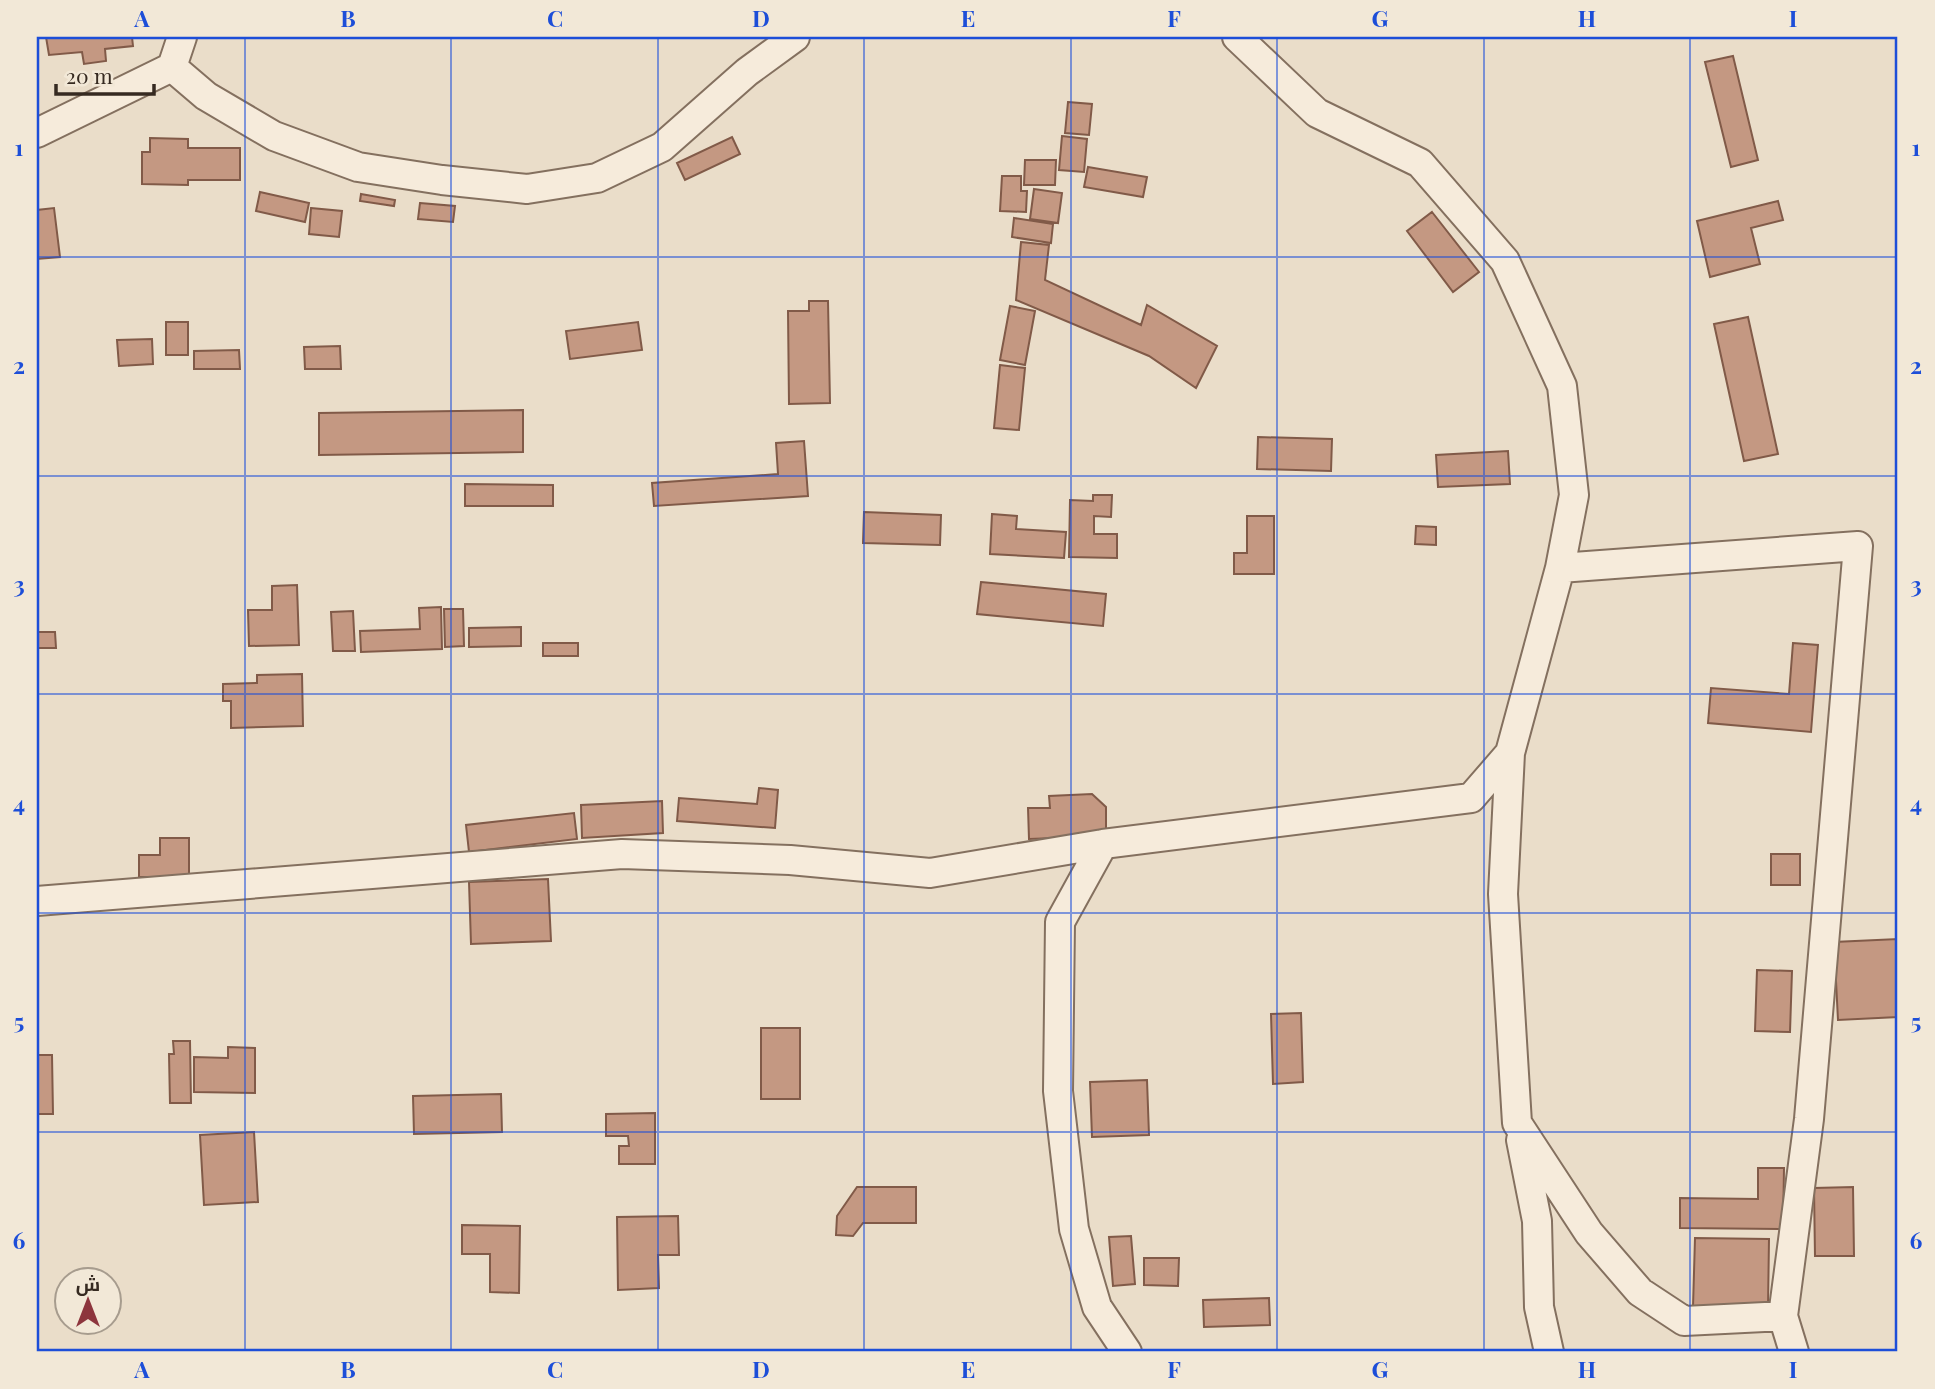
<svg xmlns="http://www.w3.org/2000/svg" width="1935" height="1389" viewBox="0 0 1935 1389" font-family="'Playfair Display',Cairo,serif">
<rect width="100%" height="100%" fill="#eaddc9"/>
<!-- building -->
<path fill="#c49882" stroke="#815a48" stroke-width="2" d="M46,37H132L133,46L105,49L106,61L84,64L82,52L49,55Z
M1733,56L1758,160L1731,167L1705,62Z
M1068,102L1092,104L1089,135L1065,133Z
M1062,136L1087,139L1084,172L1059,170Z
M732,137L740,154L685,180L677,163Z
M150,138L188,139V148H240V180H188V185L142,184V152H150Z
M1025,160H1056L1055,185H1024Z
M1088,167L1147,177L1143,197L1084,187Z
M1002,176H1021V191H1027L1026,212L1000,211Z
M1034,189L1062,193L1058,223L1030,219Z
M260,192L309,203L305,222L256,211Z
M361,194L395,200L394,206L360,201Z
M1778,201L1783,220L1751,228L1760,264L1710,277L1697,221Z
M420,203L455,206L453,222L418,219Z
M54,208L60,257L37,259V210Z
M311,208L342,211L339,237L309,234Z
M1432,212L1479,272L1453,292L1407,231Z
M1014,218L1053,224L1051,243L1012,237Z
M1021,242L1049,245L1045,280L1141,325L1147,305L1217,346L1196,388L1149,356L1016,300Z
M809,301H828L830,403L789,404L788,311H809Z
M1010,306L1035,311L1025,365L1000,360Z
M1748,317L1778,454L1744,461L1714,324Z
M166,322H188V355H166Z
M638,322L642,350L570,359L566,331Z
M152,339L153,364L119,366L117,340Z
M340,346L341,369H305L304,347Z
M239,350L240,369H194V351Z
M1000,365L1025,368L1019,430L994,428Z
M523,410V452L319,455V413Z
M1258,437L1332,439L1331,471L1257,469Z
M804,441L808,496L654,506L652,483L778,474L776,443Z
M1508,451L1510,484L1438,487L1436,455Z
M465,484L553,485V506H465Z
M1093,495H1112L1111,517L1094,516V534H1117V558L1069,557L1070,500L1093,501Z
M864,512L941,515L940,545L863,543Z
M992,514L1017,516L1016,529L1066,532L1064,558L990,554Z
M1247,516H1274V574H1234V553H1247Z
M1416,526L1436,527V545L1415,544Z
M981,582L1106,594L1103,626L977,614Z
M297,585L299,645L249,646L248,610H272V586Z
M441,607L442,649L361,652L360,631L420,629L419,608Z
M444,609H463L464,646L445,647Z
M353,611L355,651H333L331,612Z
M521,627V646L469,647V628Z
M37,632H55L56,648H37Z
M543,643H578V656H543Z
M1793,643L1818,645L1811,732L1708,723L1711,688L1789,694Z
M302,674L303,726L231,728V701H223V684L257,683V675Z
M759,788L778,790L775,828L677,821L679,798L757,804Z
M1092,794L1106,807V836L1029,839L1028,808H1050L1049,796Z
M662,801L663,833L582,838L581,805Z
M574,813L577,839L469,852L466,825Z
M160,838H189V877H139V855H160Z
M1771,854H1800V885H1771Z
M548,879L551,941L471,944L469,882Z
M1898,939V1017L1838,1020L1834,942Z
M1757,970L1792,971L1790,1032L1755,1031Z
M1301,1013L1303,1082L1273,1084L1271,1014Z
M761,1028H800V1099H761Z
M173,1041H190L191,1103H170L169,1054H174Z
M228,1047L255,1048V1093L194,1092V1057L228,1058Z
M37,1055H52L53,1114H37Z
M1147,1080L1149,1135L1092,1137L1090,1082Z
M501,1094L502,1132L414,1134L413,1096Z
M655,1113V1164H619V1146H629L628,1136H606V1114Z
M254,1132L258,1202L204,1205L200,1135Z
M1758,1168H1784L1783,1229L1680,1228V1198L1758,1199Z
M857,1187H916V1223H863L853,1236L836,1235L837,1216Z
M1853,1187L1854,1256H1815L1814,1188Z
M678,1216L679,1255H658L659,1288L618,1290L617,1217Z
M462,1225L520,1226L519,1293L490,1292V1254H462Z
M1131,1236L1135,1284L1113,1286L1109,1237Z
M1695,1238L1769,1239L1768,1308L1693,1307Z
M1144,1258H1179L1178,1286L1144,1285Z
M1269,1298L1270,1325L1204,1327L1203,1300Z"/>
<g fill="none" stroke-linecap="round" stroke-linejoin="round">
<defs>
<path id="street" d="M182,37L172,67L206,96L274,136L358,167L442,180L527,189L597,178L662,147L747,72L795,37
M1237,37L1317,113L1420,163L1505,261L1562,386L1574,495L1560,568L1510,753L1503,894L1517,1123L1589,1233L1640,1292L1684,1321L1783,1316
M37,133L172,67
M1560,568L1858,546L1809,1119L1783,1316L1794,1352
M1103,844L1060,922L1058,1091L1074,1229L1097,1307L1127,1352
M37,901L622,854L790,860L930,873L1103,844L1471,798L1510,753
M1521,1140L1537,1221L1539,1307L1549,1352"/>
</defs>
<!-- street casing -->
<use href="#street" stroke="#84705f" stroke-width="32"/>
<!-- street -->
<use href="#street" stroke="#f6ebdb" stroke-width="28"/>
</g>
<!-- grid -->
<path fill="none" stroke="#1d4ed8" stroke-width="2" stroke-opacity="0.55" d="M245,37V1352M451,37V1352M658,37V1352M864,37V1352M1071,37V1352M1277,37V1352M1484,37V1352M1690,37V1352M37,257H1898M37,476H1898M37,694H1898M37,913H1898M37,1132H1898"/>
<!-- border -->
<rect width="1935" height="1389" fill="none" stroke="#f2e8d7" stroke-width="77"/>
<!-- north arrow -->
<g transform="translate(88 1301)"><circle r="33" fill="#f2e8d7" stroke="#a79c8e" stroke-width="2"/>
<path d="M0-5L12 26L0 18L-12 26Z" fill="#8d353d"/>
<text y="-10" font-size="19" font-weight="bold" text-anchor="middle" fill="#362a21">ش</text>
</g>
<!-- scale -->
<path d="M56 84v10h98v-10" fill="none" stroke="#362a21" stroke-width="3.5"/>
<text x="66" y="84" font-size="21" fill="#362a21" stroke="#f2e8d7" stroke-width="5" paint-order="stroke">20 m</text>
<rect x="38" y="38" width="1858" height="1312" fill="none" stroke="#1d4ed8" stroke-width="2.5"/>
<g font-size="23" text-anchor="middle" font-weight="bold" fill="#1d4ed8">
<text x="142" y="27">A</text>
<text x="348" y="27">B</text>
<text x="555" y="27">C</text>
<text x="761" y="27">D</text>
<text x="968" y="27">E</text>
<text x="1174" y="27">F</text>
<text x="1380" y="27">G</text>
<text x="1587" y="27">H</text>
<text x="1793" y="27">I</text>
<text x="19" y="156">1</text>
<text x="1916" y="156">1</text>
<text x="19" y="374">2</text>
<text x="1916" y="374">2</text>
<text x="19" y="593">3</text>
<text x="1916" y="593">3</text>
<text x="19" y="812">4</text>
<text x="1916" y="812">4</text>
<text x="19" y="1030">5</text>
<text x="1916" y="1030">5</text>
<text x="19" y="1249">6</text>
<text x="1916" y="1249">6</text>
<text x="142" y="1378">A</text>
<text x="348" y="1378">B</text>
<text x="555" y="1378">C</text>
<text x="761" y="1378">D</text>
<text x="968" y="1378">E</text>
<text x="1174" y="1378">F</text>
<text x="1380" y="1378">G</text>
<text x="1587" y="1378">H</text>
<text x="1793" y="1378">I</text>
</g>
</svg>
